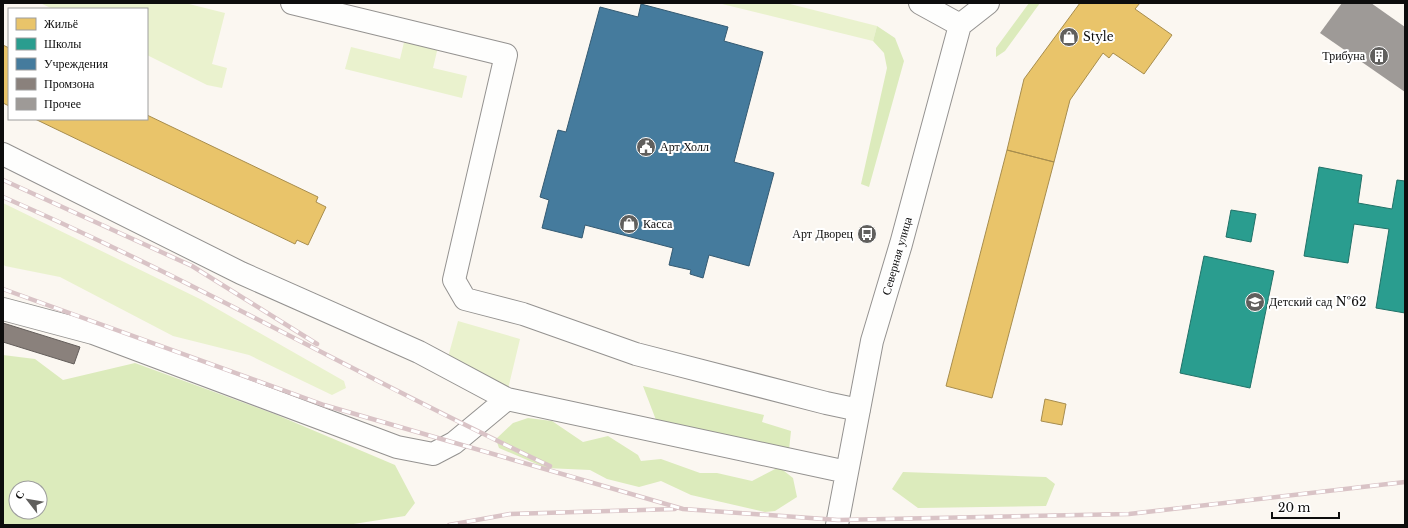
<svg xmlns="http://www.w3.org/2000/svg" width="1408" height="528" viewBox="0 0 1408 528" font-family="'Libre Baskerville',serif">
<rect width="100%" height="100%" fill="#fbf7f1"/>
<!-- green -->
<path fill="#eaf2ce" d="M40,3H185L225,13L212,64L227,68L222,88L207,85L147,55V9H53Z
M718,3H786L877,26L873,41Z
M405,38L438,47L433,68L467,76L462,98L345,69L351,47L400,59Z
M3,203L200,299L344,381L346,388L332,395L249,355L173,336L60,277L5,266L3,264Z
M458,321L520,339L508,389L448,357Z"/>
<!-- forest -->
<path fill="#dcebbc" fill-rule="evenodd" d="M1029,3H1040L1005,51L996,57V48Z
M877,26L895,38L904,61L869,187L861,184L887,68L884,53L873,41Z
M3,355L35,359L63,380L135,363L277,415L395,465L415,503L405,516L347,525H3ZM16,488H40V512H16Z
M643,386L764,415L762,422L791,431L789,450L656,420Z
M528,418L552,421L583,442L608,436L638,455L641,461L661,459L700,473H717L752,481L779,467L793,478L797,497L775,511L765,512L691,495L661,481L639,487L607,479L590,470L546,468L499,448L496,439L513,423Z
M903,472L1046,477L1055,484L1046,506L918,508L892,489Z"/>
<!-- homes -->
<path fill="#e9c46a" stroke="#a78d4e" d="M1080,3H1140L1135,9L1172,35L1144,74L1113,53L1109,58L1103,53L1070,100L1054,162L1007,150L1024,79Z
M3,45L9,48V106L3,103Z
M147,115L318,197L316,202L326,207L308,245L297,240L295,244L35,119H147Z
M1007,150L1054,162L992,398L946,386Z
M1045,399L1066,404L1062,425L1041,421Z"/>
<!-- schools -->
<path fill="#2a9d8f" stroke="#217268" d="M1319,167L1362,175L1358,203L1392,209L1397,180L1405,181V313L1376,308L1389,229L1354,224L1348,263L1304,256Z
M1231,210L1256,214L1251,242L1226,237Z
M1204,256L1274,271L1250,388L1180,373Z"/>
<!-- public -->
<path fill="#457b9d" stroke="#345a72" d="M641,4L728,27L724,41L763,52L734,162L774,173L749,266L709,255L703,278L690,274L691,270L669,265L673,248L585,225L582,238L542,228L549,200L540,197L558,130L566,132L600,7L638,17Z"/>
<!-- industry -->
<path fill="#8a817c" stroke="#645e5b" d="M3,323L80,347L74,364L3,342Z"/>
<!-- building -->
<path fill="#9e9a97" d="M1342,3H1371L1405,27V92L1320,33Z"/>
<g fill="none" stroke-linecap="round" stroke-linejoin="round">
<defs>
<path id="minor" d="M292,3L506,55L454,280L465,299L523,314L636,354L826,403L859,410
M920,3L960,25
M3,154L241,273L419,352L507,399L847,472
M3,309L93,333L397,447L433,454L454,443L507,399
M837,525L872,341L901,244L960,25L988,3"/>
</defs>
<!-- minor casing -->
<use href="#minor" stroke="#949290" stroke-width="24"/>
<!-- minor -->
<use href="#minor" stroke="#fefefd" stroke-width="22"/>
<defs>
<path id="rail" d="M3,180L192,266L317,344
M3,197C190,278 366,380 550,466
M3,289L324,405L683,509L838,520L1129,514L1405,482
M449,525L510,514L675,509"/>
</defs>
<!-- rail casing -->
<use href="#rail" stroke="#d9c3c6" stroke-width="4.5"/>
<!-- rail -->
<use href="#rail" stroke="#fff" stroke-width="3" stroke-dasharray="9" stroke-linecap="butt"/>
</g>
<!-- icons -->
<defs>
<symbol id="shop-disc" viewBox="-11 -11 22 22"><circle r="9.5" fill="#605f5d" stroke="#fff"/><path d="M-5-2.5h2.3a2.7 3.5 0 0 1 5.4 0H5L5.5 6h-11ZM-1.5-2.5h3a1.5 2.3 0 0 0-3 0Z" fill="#fff"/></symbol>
<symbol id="building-disc" viewBox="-11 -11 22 22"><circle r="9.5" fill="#605f5d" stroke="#fff"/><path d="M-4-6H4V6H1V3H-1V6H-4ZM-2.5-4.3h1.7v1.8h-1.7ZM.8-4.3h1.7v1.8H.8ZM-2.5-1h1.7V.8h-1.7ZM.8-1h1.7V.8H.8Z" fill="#fff"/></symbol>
<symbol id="civic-disc" viewBox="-11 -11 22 22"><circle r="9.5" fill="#605f5d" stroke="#fff"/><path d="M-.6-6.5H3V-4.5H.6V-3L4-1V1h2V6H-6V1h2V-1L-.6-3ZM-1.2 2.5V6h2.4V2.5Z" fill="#fff"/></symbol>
<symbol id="bus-disc" viewBox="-11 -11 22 22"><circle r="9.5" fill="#605f5d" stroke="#fff"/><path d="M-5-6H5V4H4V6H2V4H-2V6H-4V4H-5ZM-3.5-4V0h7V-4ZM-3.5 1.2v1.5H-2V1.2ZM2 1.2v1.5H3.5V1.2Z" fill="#fff"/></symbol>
<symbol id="school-disc" viewBox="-11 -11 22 22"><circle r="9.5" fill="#605f5d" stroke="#fff"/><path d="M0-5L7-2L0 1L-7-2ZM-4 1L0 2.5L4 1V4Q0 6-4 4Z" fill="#fff"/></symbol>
</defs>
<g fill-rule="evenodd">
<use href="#shop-disc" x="1058" y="26" width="22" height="22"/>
<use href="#building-disc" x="1368" y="45" width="22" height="22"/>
<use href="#civic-disc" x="635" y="136" width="22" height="22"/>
<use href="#shop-disc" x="618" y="213" width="22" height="22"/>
<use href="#bus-disc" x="856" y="223" width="22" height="22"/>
<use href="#school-disc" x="1244" y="291" width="22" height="22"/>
</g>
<g text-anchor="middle" stroke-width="4" stroke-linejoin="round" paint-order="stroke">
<!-- poi labels -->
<g font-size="12" fill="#0d0d0d" stroke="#fff" text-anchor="start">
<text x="1083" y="41">Style</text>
<text x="1365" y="60" text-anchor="end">Трибуна</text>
<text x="660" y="151">Арт Холл</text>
<text x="643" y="228">Касса</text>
<text x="853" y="238" text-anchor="end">Арт Дворец</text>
<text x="1269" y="306">Детский сад №62</text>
</g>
<!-- street labels -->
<g font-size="12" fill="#0d0d0d" stroke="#fff">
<text transform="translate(897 256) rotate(-74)" y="4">Северная улица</text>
</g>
</g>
<!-- border -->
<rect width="1408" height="528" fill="none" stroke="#0d0d0d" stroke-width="8"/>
<!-- legend -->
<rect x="8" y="8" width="140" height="112" fill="#ffffff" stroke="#9e9e9e"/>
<rect x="16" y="18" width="20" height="12" fill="#e9c46a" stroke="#9e9e9e"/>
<text x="44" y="28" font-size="12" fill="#0d0d0d">Жильё</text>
<rect x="16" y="38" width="20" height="12" fill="#2a9d8f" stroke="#9e9e9e"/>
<text x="44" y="48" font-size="12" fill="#0d0d0d">Школы</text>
<rect x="16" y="58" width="20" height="12" fill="#457b9d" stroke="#9e9e9e"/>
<text x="44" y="68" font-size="12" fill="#0d0d0d">Учреждения</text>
<rect x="16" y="78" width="20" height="12" fill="#8a817c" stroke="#9e9e9e"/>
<text x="44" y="88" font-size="12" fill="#0d0d0d">Промзона</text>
<rect x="16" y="98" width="20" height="12" fill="#9e9a97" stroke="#9e9e9e"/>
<text x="44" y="108" font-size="12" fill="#0d0d0d">Прочее</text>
<!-- north arrow -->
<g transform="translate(28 500) rotate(301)"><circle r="19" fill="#ffffff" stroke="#9e9e9e"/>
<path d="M0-3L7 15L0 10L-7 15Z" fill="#605f5d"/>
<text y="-6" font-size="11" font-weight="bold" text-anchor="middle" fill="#0d0d0d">С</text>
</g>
<!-- scale -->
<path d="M1272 512v6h67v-6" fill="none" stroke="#0d0d0d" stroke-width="2"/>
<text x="1278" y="512" font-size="12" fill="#0d0d0d" stroke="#ffffff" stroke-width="3" paint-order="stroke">20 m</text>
</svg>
